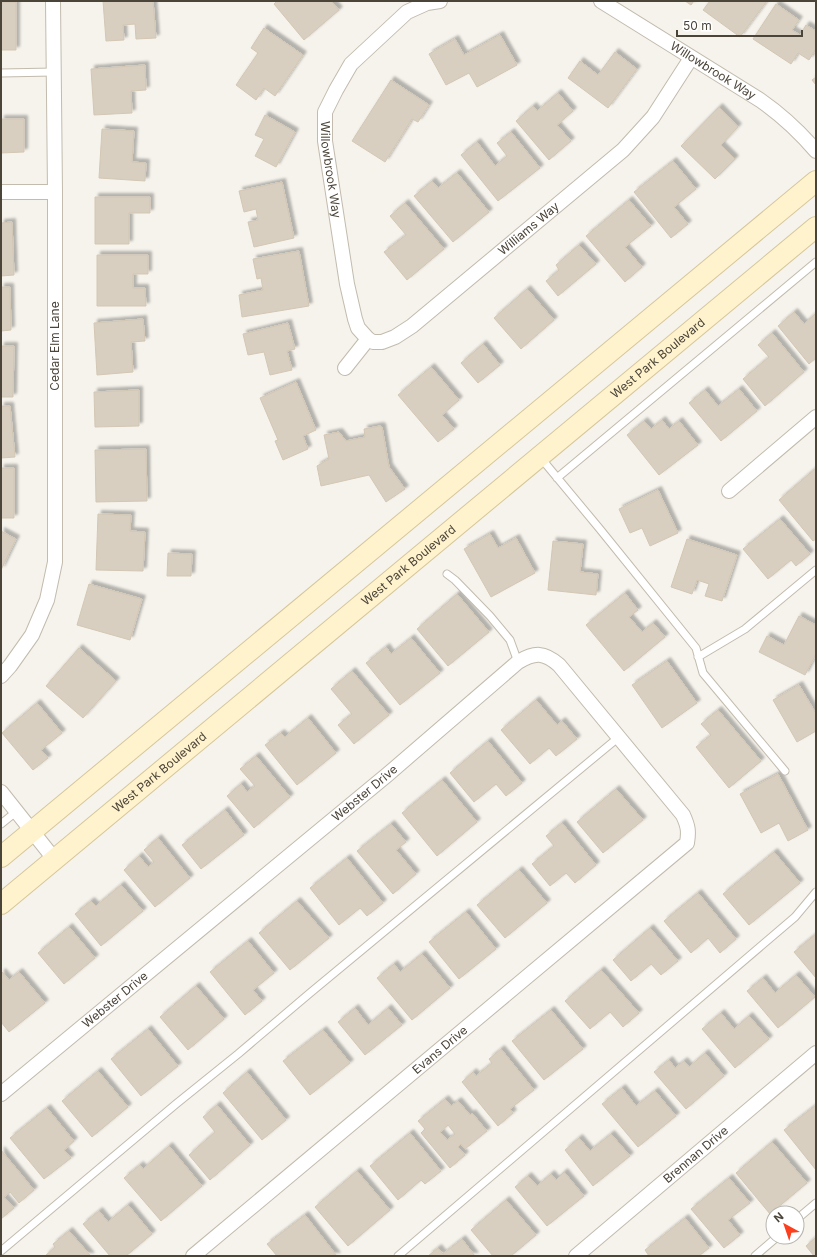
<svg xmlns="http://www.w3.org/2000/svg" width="817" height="1257" viewBox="0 0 817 1257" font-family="Inter,sans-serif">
<defs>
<filter id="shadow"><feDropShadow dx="3.5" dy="-3.5" stdDeviation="1" flood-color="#0004"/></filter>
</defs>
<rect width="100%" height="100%" fill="#f6f3ec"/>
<!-- building -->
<path fill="#d8cfc1" stroke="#d3c7b4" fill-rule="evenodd" filter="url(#shadow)" d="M103,1H153L156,38L136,39L135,24L123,25L124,40L106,41Z
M277,1H331L339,10L304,40L274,4Z
M685,1H694L691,5Z
M710,1H767L740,37L703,10Z
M1,2H16V50H1Z
M776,4L799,20L792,30L800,35L806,25L816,31V49L809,60L798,53L791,64L753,39Z
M264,28L303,55L275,96L264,88L256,100L236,85L258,53L251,48Z
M500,35L517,65L477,87L469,73L446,85L429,54L455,39L464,55Z
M615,52L637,69L608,108L568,78L580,61L598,75Z
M145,65L146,90L131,91L132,113L94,115L91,69Z
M816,77V85L812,80Z
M391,80L429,105L418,122L412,119L385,162L352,141Z
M558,93L573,111L557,125L571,141L549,160L516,121L533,106L537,111Z
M719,107L738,127L721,145L735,159L715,179L681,146Z
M265,115L295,132L276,167L255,156L264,139L255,135Z
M1,119H24V152L1,153Z
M102,129L134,131L132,162L146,163L145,181L99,178Z
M511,132L540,168L498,201L461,155L477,142L495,166L507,156L497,143Z
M673,161L696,189L674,207L688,224L671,238L634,192Z
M457,173L489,212L453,242L414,196L432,181L438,188Z
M282,182L294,238L254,247L248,222L258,220L256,209L244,212L239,191Z
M95,197H150V213H129V244H95Z
M629,200L651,226L625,247L642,267L625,282L586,236Z
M405,203L444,249L407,280L384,252L406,235L390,216Z
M12,222L14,275L1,276V223Z
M579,245L596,264L558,296L546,281L559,270L556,265Z
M299,251L309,306L242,317L239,295L263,290L261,278L257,279L253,259Z
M97,255H148V274H133V288H145L146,306H97Z
M1,287H10L11,330L1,331Z
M527,289L554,320L521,349L494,318Z
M794,312L804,324L816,313V358L809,364L778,326Z
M143,319L145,341L131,342L133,372L97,375L94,323Z
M288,323L295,349L287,351L292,370L270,375L264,352L248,355L243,334Z
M772,333L804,372L765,406L743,379L769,357L758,345Z
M483,344L500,365L478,383L461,363Z
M1,346H14L13,397H1Z
M431,367L459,400L442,415L454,429L438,442L398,395Z
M296,382L316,430L303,436L308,449L283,460L275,441L278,440L260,398Z
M739,389L757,411L721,441L689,403L705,390L718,406Z
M139,390V426L95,427L94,392Z
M1,406H10L15,457L1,458Z
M662,420L669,429L679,421L698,445L659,475L627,435L644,421L651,429Z
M380,426L382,427L389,467L405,489L386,502L369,475L321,486L317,466L329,459L324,435L339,432L346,441L365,437L364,429Z
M146,449L147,501L96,502L95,450Z
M1,468H14V518H1Z
M816,468V539L813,541L779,500Z
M658,490L678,533L650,546L642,528L630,533L619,509Z
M98,514L131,515L130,531L145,532L143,571L96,570Z
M780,519L810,554L796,566L791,560L768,579L743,549Z
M1,531L16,539L1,570Z
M490,534L498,548L516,538L535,573L491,597L464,549Z
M687,539L737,555L722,601L705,596L709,584L697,580L692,594L671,587Z
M553,541L583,544L580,572L598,574L596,595L548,590Z
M168,553L192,554L191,576H167Z
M89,584L142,599L130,640L77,625Z
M625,593L638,610L629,617L642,632L653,623L665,637L624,671L586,625Z
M457,594L489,632L448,666L417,629Z
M799,616L816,625V654L805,675L759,652L767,636L784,645Z
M411,638L440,673L400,705L366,663L386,647L391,654Z
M79,648L116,681L83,718L46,686Z
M667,661L697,703L662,728L632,685Z
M352,671L389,715L354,744L338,725L352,714L331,689Z
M799,685L815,712L816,711V731L797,742L773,700Z
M536,700L557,725L562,721L577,739L556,756L549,748L530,764L501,730Z
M37,703L62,733L41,750L48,758L33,770L2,733Z
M718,710L761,761L729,788L696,747L711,735L701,724Z
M308,718L336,753L297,785L265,745L281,733L285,737Z
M488,741L522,783L506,796L496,784L474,802L450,773Z
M256,756L290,797L254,828L227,796L241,784L247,792L255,786L240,769Z
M778,774L808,830L788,841L779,823L761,833L740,794Z
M442,780L477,822L437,856L402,813Z
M616,789L643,820L603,853L577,822Z
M225,810L244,835L201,869L182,845Z
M562,823L596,865L575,883L566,873L550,886L532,864L554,846L546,836Z
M391,824L406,842L396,850L416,874L393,894L357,851Z
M158,838L190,878L155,907L124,870L139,856L148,867L154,862L144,850Z
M774,852L800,883L749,925L723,894Z
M347,858L383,903L367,916L360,908L339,925L310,888Z
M519,870L547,903L505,938L477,905Z
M121,885L143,911L101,946L75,914L91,901L96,906Z
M698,893L736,939L720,953L708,938L691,953L664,921Z
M297,901L329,938L290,970L259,933Z
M466,912L496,949L459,979L429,942Z
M69,927L95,958L64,984L38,953Z
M650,928L678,961L661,975L651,964L631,981L613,960Z
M816,934V978L794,952Z
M248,941L274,973L253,990L262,1001L245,1015L210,972Z
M422,954L450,988L412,1020L377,978L394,964L400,972Z
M601,970L639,1013L623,1027L610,1012L590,1029L565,1001Z
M2,972L9,980L19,972L45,1003L9,1032L1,1022V973Z
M796,975L815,997L778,1028L747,991L763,978L775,993Z
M196,986L224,1019L188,1050L160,1017Z
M355,1008L368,1025L388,1008L402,1025L365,1055L338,1022Z
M551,1010L583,1049L544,1080L512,1041Z
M721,1013L734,1029L749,1016L769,1039L735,1068L702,1029Z
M148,1029L178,1066L141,1096L111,1059Z
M323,1030L350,1063L310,1095L283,1061Z
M501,1049L534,1090L510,1109L513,1113L498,1126L462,1082L473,1072L476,1076L492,1063L489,1059Z
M705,1053L724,1076L686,1109L654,1072L669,1060L675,1068L684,1061L689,1067Z
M98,1071L128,1107L92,1137L62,1101Z
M247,1072L286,1120L262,1140L223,1093Z
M622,1088L636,1106L655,1091L676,1116L638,1147L602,1104Z
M445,1099L451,1106L458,1101L470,1115L472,1113L487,1131L465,1149L461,1144L458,1147L465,1155L450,1168L421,1133L425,1129L418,1121ZM448,1125L455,1134L447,1140L440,1132Z
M217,1105L250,1145L210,1180L189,1155L215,1132L203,1117Z
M816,1105V1170L784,1130Z
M47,1108L74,1141L64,1150L71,1158L44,1179L10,1138Z
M410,1133L441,1171L425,1184L421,1180L398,1200L370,1166Z
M611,1134L630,1156L593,1186L565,1150L579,1138L590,1151Z
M772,1142L807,1183L770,1214L736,1173Z
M169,1146L202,1186L161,1221L124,1178L140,1165L143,1169Z
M1,1150L34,1190L19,1203L10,1192L4,1197L14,1208L1,1219Z
M357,1171L390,1210L348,1246L315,1207Z
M564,1172L584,1196L547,1226L515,1187L528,1176L537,1186L551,1174L556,1180Z
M729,1178L750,1203L728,1220L740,1235L724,1248L691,1209Z
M506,1200L536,1235L511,1256H493L471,1230Z
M128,1205L152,1234L126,1256H110L83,1224L99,1211L108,1222Z
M305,1215L337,1256H277L267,1244Z
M685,1218L709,1248L699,1256H649L645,1250Z
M69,1231L91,1256H45L55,1247L53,1244Z
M816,1237V1256H814L806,1246Z
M462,1239L475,1256H428L438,1248L443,1254Z"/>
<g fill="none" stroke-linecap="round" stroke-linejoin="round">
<defs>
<path id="service" d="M1,73L54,72
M540,457L599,528L696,648L703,673L785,771
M557,478L816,262
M447,574L455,580L490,616L510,640L518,662
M698,657L745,629L816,570
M1,824L17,811
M797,1219L816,1203
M1,1251L176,1104L238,1054L310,993L619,737
M398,1256L795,917L816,892
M755,1256L777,1237"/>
<g id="minor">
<path id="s1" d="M440,1L427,3L407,12L351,64L336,90L325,112V141L347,284L355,319L358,328L368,339L373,342H382L395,337L412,326L623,150L653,117L691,58"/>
<path id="s2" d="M601,1L760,100C783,116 798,130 816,151"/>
<path d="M1,192H55"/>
<path d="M345,368L368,339"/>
<path d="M729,491L816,417"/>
<path d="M1,676L10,666L32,635L47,600L55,562V192L53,1"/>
<path d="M1,792L55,860"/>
<path id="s3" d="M1,1094L387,775L518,662C535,652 544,652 559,665L683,815C688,826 689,831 687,843L193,1256"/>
<path id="s4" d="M576,1256L816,1053"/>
</g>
<g id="secondary">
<path d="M1,857L816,181"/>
<path id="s5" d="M1,904L816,227"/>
</g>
</defs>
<!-- service casing -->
<use href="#service" stroke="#c2bbae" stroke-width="9"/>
<!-- minor casing -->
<use href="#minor" stroke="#c2bbae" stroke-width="16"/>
<!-- secondary casing -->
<use href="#secondary" stroke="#d6c79b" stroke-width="22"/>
<!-- service -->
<use href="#service" stroke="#fff" stroke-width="7"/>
<!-- minor -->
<use href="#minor" stroke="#fff" stroke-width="14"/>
<!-- secondary -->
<use href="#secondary" stroke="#fff3cd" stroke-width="20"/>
</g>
<g text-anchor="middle" stroke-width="3" stroke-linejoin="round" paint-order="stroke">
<!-- street labels -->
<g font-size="12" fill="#4b4439" stroke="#fff">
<text dy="4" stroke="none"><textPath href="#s2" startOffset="132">Willowbrook Way</textPath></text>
<text dy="4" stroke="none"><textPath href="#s1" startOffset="224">Willowbrook Way</textPath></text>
<text dy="4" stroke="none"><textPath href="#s1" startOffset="601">Williams Way</textPath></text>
<text transform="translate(55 346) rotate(-90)" y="4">Cedar Elm Lane</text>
<text dy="4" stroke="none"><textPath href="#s5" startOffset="854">West Park Boulevard</textPath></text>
<text dy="4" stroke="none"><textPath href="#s5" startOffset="530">West Park Boulevard</textPath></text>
<text dy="4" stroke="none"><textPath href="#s5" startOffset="206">West Park Boulevard</textPath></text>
<text dy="4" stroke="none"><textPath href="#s3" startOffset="472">Webster Drive</textPath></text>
<text dy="4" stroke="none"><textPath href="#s3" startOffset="148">Webster Drive</textPath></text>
<text transform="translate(440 1050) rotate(-40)" y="4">Evans Drive</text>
<text dy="4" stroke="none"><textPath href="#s4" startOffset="157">Brennan Drive</textPath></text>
</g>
</g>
<!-- border -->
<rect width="817" height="1257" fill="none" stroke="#4b4439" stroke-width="4"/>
<!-- north arrow -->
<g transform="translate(785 1225) rotate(320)"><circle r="19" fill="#ffffff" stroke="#b7b4b0"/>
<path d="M0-3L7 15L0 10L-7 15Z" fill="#fc3f1d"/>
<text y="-6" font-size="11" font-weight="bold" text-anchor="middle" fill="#4b4439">N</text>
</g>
<!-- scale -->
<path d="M677 30v6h125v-6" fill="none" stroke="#4b4439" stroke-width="2"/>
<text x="683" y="30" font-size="12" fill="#4b4439" stroke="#ffffff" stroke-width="3" paint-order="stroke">50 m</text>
</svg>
